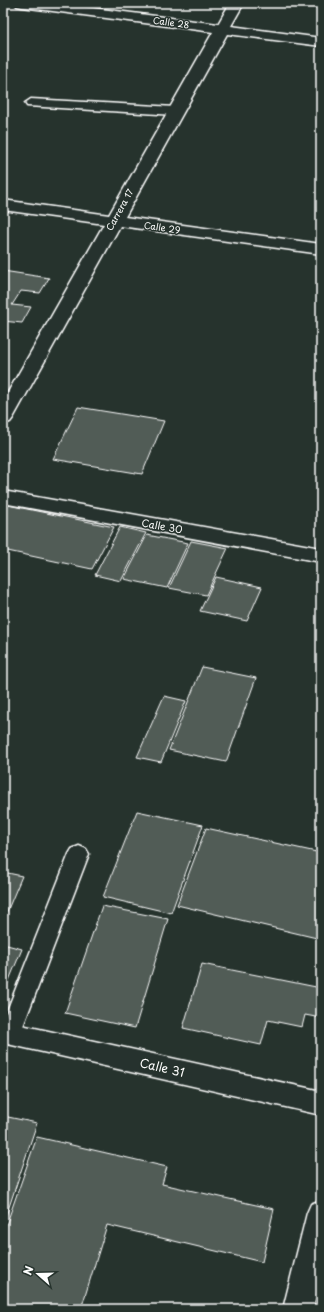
<svg xmlns="http://www.w3.org/2000/svg" width="324" height="1312" viewBox="0 0 324 1312" font-family="'Playpen Sans',sans-serif">
<rect width="100%" height="100%" fill="#26332d"/>
<filter id="ink" filterUnits="userSpaceOnUse"><feTurbulence type="fractalNoise" baseFrequency=".025" numOctaves="2"/><feDisplacementMap in="SourceGraphic" scale="8" xChannelSelector="R" yChannelSelector="G"/><feConvolveMatrix kernelMatrix="1 2 1 2 8 2 1 2 1" color-interpolation-filters="sRGB"/></filter>
<g filter="url(#ink)">
<!-- building -->
<path fill="#515c57" stroke="#fff" d="M3,271L49,278L40,293L21,291L12,305L31,307L22,323L3,321Z
M78,407L164,421L142,474L53,459Z
M3,504L114,527L92,569L3,550Z
M120,527L146,533L121,581L95,575Z
M147,535L188,543L167,588L124,579Z
M191,541L228,548L206,595L169,588Z
M216,577L262,587L247,621L200,611Z
M202,667L256,678L226,762L169,750Z
M164,696L186,701L161,762L137,757Z
M137,811L203,825L171,913L103,897Z
M206,828L321,853V939L177,905Z
M3,872L22,876L3,921Z
M102,906L168,919L135,1028L65,1013Z
M3,944L22,949L5,990H3Z
M202,964L321,988V1018L305,1015L302,1027L268,1020L261,1045L183,1028Z
M3,1116L37,1123L6,1216L3,1215Z
M37,1137L167,1167L162,1184L274,1209L262,1262L107,1225L81,1309H3V1234Z"/>
<g fill="none" stroke-linecap="round" stroke-linejoin="round">
<defs>
<path id="lane" d="M31,99L175,107L181,111L175,115L27,106L25,103Z
M79,846L86,849L89,854L20,1034L17,1041L9,1043L3,1041V1021L69,854L72,849Z"/>
<path id="street" d="M15,3H54L218,24L230,3H244L231,26L321,38V46L227,34L125,217L321,244V254L120,226L13,418L10,422L3,424V401L104,224L3,210V200L109,215L213,32L22,7L17,6Z
M3,491L321,548V562L3,503Z
M3,1021L321,1091V1115L3,1043Z
M321,1200V1275L313,1309H283L307,1213L311,1204Z"/>
</defs>
<!-- lane casing -->
<use href="#lane" stroke="#fff" stroke-width="3"/>
<!-- street casing -->
<use href="#street" stroke="#fff" stroke-width="3"/>
<!-- lane -->
<use href="#lane" fill="#26332d" fill-rule="evenodd"/>
<!-- street -->
<use href="#street" fill="#26332d" fill-rule="evenodd"/>
</g>
</g>
<g text-anchor="middle" stroke-width="3" stroke-linejoin="round" paint-order="stroke">
<!-- far-street labels -->
<g font-size="9" fill="#fff" stroke="#26332d">
<text transform="translate(171 23) rotate(8)" y="3">Calle 28</text>
<text transform="translate(120 210) rotate(-61)" y="3">Carrera 17</text>
<text transform="translate(162 228) rotate(8)" y="3">Calle 29</text>
</g>
<!-- street labels -->
<g font-size="10" fill="#fff" stroke="#26332d">
<text transform="translate(162 526) rotate(10)" y="4">Calle 30</text>
</g>
<!-- near-street labels -->
<g font-size="12" fill="#fff" stroke="#26332d">
<text transform="translate(162 1068) rotate(13)" y="4">Calle 31</text>
</g>
</g>
<!-- margin -->
<rect width="324" height="1312" fill="none" stroke="#26332d" stroke-width="16"/>
<rect x="8" y="8" width="308" height="1296" fill="none" stroke="#fff" stroke-width="1.5" filter="url(#ink)"/>
<!-- north arrow -->
<g transform="translate(38 1274) rotate(290)" stroke="#26332d" stroke-width="3" paint-order="stroke">
<path d="M0-3L7 15L0 10L-7 15Z" fill="#ffffff"/>
<text y="-6" font-size="11" font-weight="bold" text-anchor="middle" fill="#ffffff">N</text>
</g>
</svg>
